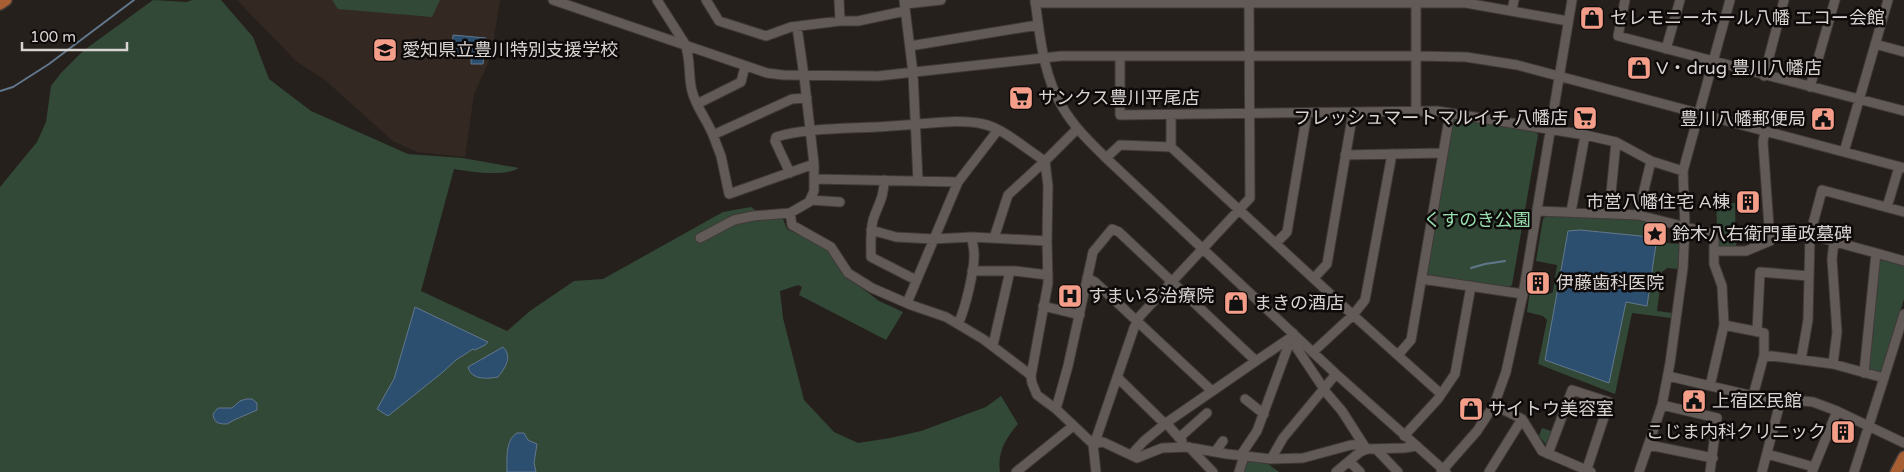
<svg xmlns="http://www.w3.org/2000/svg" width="1904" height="472" viewBox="0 0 1904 472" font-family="'Varela Round','Noto Sans JP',sans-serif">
<rect width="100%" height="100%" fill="#26201c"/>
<!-- built -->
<path fill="#342823" d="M237,0H500L491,56L474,94L465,157L417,152L393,141L324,79L297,62Z"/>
<!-- green -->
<path fill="#324938" d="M153,0L187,2L192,0H221L253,37L269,79L311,111L408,154L463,158L519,168C503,177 472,172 454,169L421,291L507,331L530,311L574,281L603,279L723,212L751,207L768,219H783L787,229L828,248L842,273L879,301L903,312L886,340L799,295L802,287L798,285L780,291L783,318L804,400L834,432L858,443L890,438L921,431L986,407L1001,396L1018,424C1006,438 997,452 1000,472H0V187L37,142L46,122L51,86L61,73L83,51Z
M332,0H440L432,17L338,9Z
M1449,117L1536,131L1538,135L1512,285L1508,287L1424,274Z
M1735,203L1736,246H1718L1716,204Z
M1547,215L1637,218L1666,226V243L1680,244L1678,269L1667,268L1662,272L1657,311L1672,313L1671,318L1632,313L1615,394L1538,364L1547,320L1543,316L1527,312L1530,291L1549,294L1553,292L1557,265L1536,261L1543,219Z
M1879,259L1904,265V299L1881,374L1869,369Z
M1542,428L1554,432L1548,447L1539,436Z
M1245,459L1264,461L1279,472H1240Z"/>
<!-- water -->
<path fill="#2d4f6f" stroke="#61778d" d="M453,35L486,38L483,64H471V55L452,53Z
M1580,230L1641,236L1656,244L1647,306L1626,302L1609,383L1545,360L1568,231Z
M415,307L488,342L485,345L475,350L473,349L456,360L443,372L388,416L377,409L394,379Z
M503,347C513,357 505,368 498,377C487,379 471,380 468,367Z
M246,399H252L257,403V410L234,420L227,424C218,424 214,423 213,414L218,408H232L240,401Z
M517,433H524L528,440L537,444L534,463L536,472H507C507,460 505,440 517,433Z"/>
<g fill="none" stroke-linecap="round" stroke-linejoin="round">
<!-- stream -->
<path stroke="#61778d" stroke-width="2" d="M0,91L13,87L49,64L134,0
M1471,268L1485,264L1505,261"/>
<defs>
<path id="minor" d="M553,0L767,73L783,75L878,76L1061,56H1416L1466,57L1517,65L1904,168
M657,0L685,44C691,59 688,76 692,91C696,107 707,120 713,135L792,99L807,98
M706,0L719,21L766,36L791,27L840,21H858L905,11
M839,0L840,21
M904,0L913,73L918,181
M1035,0C1040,36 1043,76 1063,108C1074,127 1090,142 1106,158L1336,374L1446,472
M1625,0L1618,36L1904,111
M1035,3H1466L1568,21
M905,4L941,0
M1512,11L1514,0
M1875,44L1904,52
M910,46L1038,25
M1666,49L1680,0
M1120,56V115L1437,111L1585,135L1616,142L1651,161L1683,171
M1764,76L1784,0
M1810,87L1835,0
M697,104L741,82L745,66
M1416,112V0
M1171,116V147
M713,135L721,156L729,194L814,164
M1844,152L1888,0
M1345,155L1442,153
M1106,158L1120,145L1171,147L1353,315L1365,300L1392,154
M790,173L775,141L776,137C807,127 857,129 891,126C919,125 955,118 983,124C1003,128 1027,150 1045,161L1008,195L994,238
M814,179L958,182
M884,180C884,199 878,204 873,220C870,232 871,244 871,257L916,280
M810,200L840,202
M1887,207L1899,167
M1537,211L1638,215L1714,234V264L1722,286L1724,325L1710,386
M1571,212L1585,135
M790,213L792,225L831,247L848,273L872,288L911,305L946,317L983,339L1028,373L1031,376L1032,383L1037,395L1056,409L1093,444
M1609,213L1616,142
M1638,215L1651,161
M871,230L896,237L933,239L972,237L1047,241
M1810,235L1876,253L1864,373
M700,238L734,220L753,216L790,213L809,202L814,191V164L804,76L797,27
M1276,243L1287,232L1307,113
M1714,251H1746L1770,241L1763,142L1765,131
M1876,253L1904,261
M972,271H1015L1048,275
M1087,278L1095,282L1212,391
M1314,278L1327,264L1353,112
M1422,279L1523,294
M907,303L958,182L998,130
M1043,306L1080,315
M958,324C965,310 975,269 974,253C974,248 972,242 972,237
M1724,325L1764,333V355L1753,396
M1757,332L1760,272L1809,276
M993,345L1010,271
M1313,352L1353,315L1441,394
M1398,355L1411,340L1450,113
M1764,355L1833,364L1884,378L1854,472
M1801,360L1808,320L1810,235L1822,190L1904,212
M1256,361L1290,338L1324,389
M1833,364L1837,332L1832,259L1834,242
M1031,376L1048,283L1047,241L1048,186L1045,161L1077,129
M1668,376L1753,396L1813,402L1837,411L1904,443
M1117,377L1165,424
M1884,378L1904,314
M1324,390L1342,411L1365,447
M1245,399L1264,414
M1494,405L1522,419L1542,451L1591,472
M1662,405L1717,418L1710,472
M1056,409L1068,366L1093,252L1112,229L1119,232L1256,361L1166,423L1144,441L1131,455
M1166,423L1182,441
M1404,436L1438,399L1455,374L1471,286
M1179,438L1207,413
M1093,444L1103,442L1137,458L1162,448L1187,447L1227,454L1271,459L1303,458L1351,445L1363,444
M1649,445L1713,458
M1189,447L1213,472
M1376,449L1398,472
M1215,452L1223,441
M1548,454L1572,390L1609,402L1586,472
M1767,454L1814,467
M1241,455L1257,431L1293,333
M1271,459L1283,438L1336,374
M1349,461L1360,472
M1016,472L1073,426
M1096,472L1093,444L1097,436L1134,328L1140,316L1250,198L1249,0
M1239,472L1244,456
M1336,472L1360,452L1367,449L1404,448L1417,446
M1441,472L1477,431L1494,405L1506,372L1523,294L1572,0
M1489,472L1522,419
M1639,472L1662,405L1670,363L1683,268L1685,227L1683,171L1730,0
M1762,472L1781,399
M1812,472L1837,411"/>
<path id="major" d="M0,4L6,0
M1896,472L1904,457"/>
</defs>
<!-- minor casing -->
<use href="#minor" stroke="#3f3a38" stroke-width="11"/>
<!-- major casing -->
<use href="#major" stroke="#3f3a38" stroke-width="14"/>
<!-- minor -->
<use href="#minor" stroke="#625a56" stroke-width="9"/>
<!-- major -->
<use href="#major" stroke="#a65e32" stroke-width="11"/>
</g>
<!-- icons -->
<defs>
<symbol id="shop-square" viewBox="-11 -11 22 22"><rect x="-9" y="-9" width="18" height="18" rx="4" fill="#f49e8a" stroke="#0d0a09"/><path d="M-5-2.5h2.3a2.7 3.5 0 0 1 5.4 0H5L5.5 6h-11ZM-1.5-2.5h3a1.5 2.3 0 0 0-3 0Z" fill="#111"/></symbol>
<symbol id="school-square" viewBox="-11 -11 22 22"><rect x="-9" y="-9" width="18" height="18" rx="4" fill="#f49e8a" stroke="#0d0a09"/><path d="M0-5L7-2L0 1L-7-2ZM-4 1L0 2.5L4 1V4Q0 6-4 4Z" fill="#111"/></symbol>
<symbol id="supermarket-square" viewBox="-11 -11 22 22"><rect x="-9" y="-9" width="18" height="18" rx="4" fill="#f49e8a" stroke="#0d0a09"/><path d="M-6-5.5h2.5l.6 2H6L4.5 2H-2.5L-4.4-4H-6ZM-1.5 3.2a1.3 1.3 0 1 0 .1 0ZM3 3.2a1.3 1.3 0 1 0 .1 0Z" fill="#111"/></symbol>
<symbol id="civic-square" viewBox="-11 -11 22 22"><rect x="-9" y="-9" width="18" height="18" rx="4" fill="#f49e8a" stroke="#0d0a09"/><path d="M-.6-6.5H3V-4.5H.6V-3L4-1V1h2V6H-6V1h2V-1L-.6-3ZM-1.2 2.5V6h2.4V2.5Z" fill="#111"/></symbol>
<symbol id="building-square" viewBox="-11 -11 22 22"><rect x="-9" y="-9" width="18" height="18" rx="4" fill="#f49e8a" stroke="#0d0a09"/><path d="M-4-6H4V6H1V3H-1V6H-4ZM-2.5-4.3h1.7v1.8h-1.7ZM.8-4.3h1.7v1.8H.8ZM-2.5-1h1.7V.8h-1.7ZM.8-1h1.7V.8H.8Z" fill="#111"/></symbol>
<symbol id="sight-square" viewBox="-11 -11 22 22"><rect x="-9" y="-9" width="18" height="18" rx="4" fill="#f49e8a" stroke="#0d0a09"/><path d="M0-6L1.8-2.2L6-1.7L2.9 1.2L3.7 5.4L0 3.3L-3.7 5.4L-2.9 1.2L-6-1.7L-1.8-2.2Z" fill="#111"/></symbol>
<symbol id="hospital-square" viewBox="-11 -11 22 22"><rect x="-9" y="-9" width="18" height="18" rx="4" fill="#f49e8a" stroke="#0d0a09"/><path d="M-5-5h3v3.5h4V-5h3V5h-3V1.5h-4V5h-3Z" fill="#111"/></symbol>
</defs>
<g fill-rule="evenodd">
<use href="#shop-square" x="1578" y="4" width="28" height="28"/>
<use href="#school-square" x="371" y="36" width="28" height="28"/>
<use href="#shop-square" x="1625" y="54" width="28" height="28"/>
<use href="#supermarket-square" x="1007" y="84" width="28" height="28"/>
<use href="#supermarket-square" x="1571" y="104" width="28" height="28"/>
<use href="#civic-square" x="1809" y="105" width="28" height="28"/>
<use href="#building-square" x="1734" y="188" width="28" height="28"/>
<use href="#sight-square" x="1641" y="220" width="28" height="28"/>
<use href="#building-square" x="1524" y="269" width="28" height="28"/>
<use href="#hospital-square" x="1056" y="282" width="28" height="28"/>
<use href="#shop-square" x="1222" y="289" width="28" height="28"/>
<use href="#civic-square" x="1680" y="387" width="28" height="28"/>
<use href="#shop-square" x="1457" y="395" width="28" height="28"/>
<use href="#building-square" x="1829" y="418" width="28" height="28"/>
</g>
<g text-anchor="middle" stroke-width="5" stroke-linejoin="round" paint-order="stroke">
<!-- poi labels -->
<g font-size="18" fill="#d9d4d2" stroke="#0d0a09" text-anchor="start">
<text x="1610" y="24">セレモニーホール八幡 エコー会館</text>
<text x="402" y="56">愛知県立豊川特別支援学校</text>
<text x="1656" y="74">V・drug 豊川八幡店</text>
<text x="1038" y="104">サンクス豊川平尾店</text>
<text x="1568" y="124" text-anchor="end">フレッシュマートマルイチ 八幡店</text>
<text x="1806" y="125" text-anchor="end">豊川八幡郵便局</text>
<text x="1730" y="208" text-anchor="end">市営八幡住宅 A棟</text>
<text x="1672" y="240">鈴木八右衛門重政墓碑</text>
<text x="1556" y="289">伊藤歯科医院</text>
<text x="1088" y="302">すまいる治療院</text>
<text x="1254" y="309">まきの酒店</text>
<text x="1712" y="407">上宿区民館</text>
<text x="1488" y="415">サイトウ美容室</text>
<text x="1826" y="438" text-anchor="end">こじま内科クリニック</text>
</g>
<!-- park labels -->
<g font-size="18" fill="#98dead" stroke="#0d0a09">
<text x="1477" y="226">くすのき公園</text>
</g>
</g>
<!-- scale -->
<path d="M22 42v8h105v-8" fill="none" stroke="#d9d4d2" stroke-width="2.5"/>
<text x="30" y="42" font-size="15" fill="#d9d4d2" stroke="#0d0a09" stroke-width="4" paint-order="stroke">100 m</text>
</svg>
